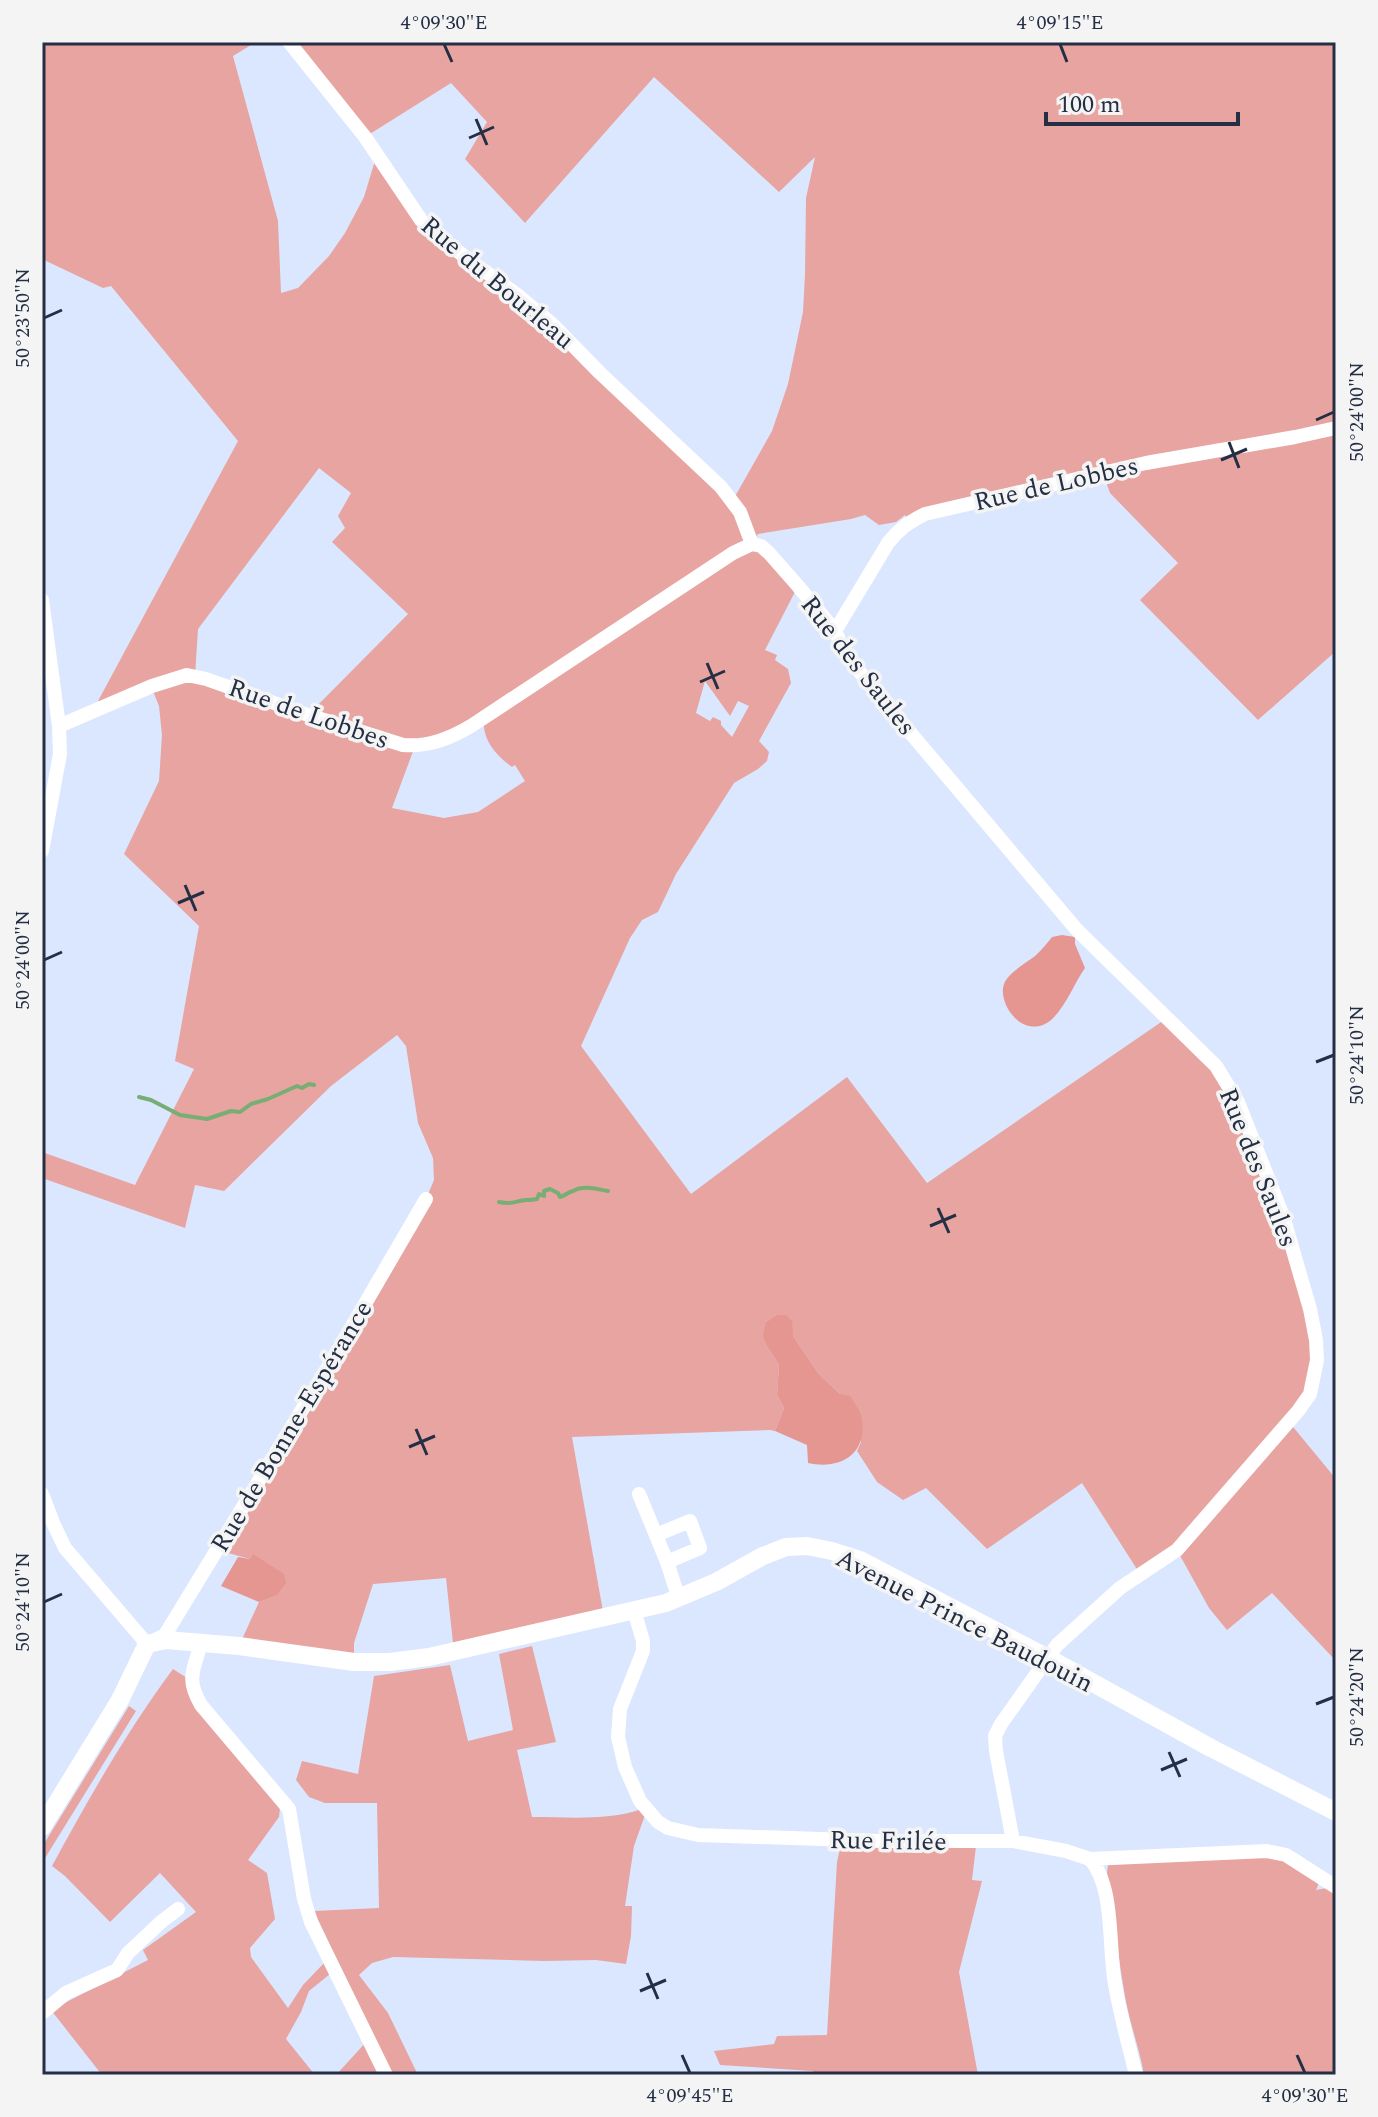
<svg xmlns="http://www.w3.org/2000/svg" width="1378" height="2117" viewBox="0 0 1378 2117" font-family="Spectral,serif">
<rect width="100%" height="100%" fill="#dbe7ff"/>
<!-- green -->
<path fill="#e7a4a0" fill-rule="evenodd" d="M42,42H256L233,56L278,221L281,293L298,288L329,256L345,233L364,197L377,154L408,203L520,297L733,500L772,431L788,384L803,312L805,274L806,198L815,157L779,192L654,77L525,223L465,159L487,122L451,83L365,137L291,45L300,42H1336V651L1258,720L1140,600L1178,563L1110,493L1103,473L909,522L905,515L896,522L879,525L865,515L851,519L758,534L752,544L798,586L765,650L777,655L775,660L788,669L791,683L759,741L769,752L767,761L758,769L734,783L676,874L658,912L642,920L630,938L581,1046L691,1194L847,1077L927,1183L1167,1018L1238,1102L1310,1309L1315,1379L1289,1422L1336,1479V1661L1272,1593L1227,1630L1209,1608L1177,1550L1140,1574L1082,1483L987,1549L926,1488L903,1500L877,1482L857,1451L861,1442L840,1394L819,1374L793,1336L786,1315H776L766,1322L768,1348L779,1365L777,1395L784,1408L775,1431L770,1430L572,1437L604,1617L454,1652L446,1578L373,1584L354,1643V1662L239,1646L259,1602L276,1596L250,1559L217,1550L426,1199L434,1180L433,1158L418,1123L406,1046L397,1035L331,1086L224,1191L195,1185L185,1228L42,1178V1152L135,1185L194,1069L175,1061L199,926L124,854L159,781L162,735L159,706L151,686L99,708L98,701L238,441L111,286L103,288L42,259ZM319,468L351,493L338,516L345,528L332,542L408,614L308,715L195,676L198,629ZM705,681L730,716L738,701L749,706L732,737L721,725V721L713,717L710,721L696,713ZM484,719C482,740 496,755 512,767L515,765L525,781L478,812L444,818L392,808L415,746Z
M532,1646L556,1742L517,1750L532,1817C569,1817 607,1821 642,1809L645,1815L634,1846L625,1906H632L631,1936L626,1964L596,1960L544,1961L393,1957L372,1963L359,1975L388,2013L418,2075H391L314,1911L379,1908L377,1803H325L309,1797L296,1780L302,1761L358,1774L374,1676L450,1665L468,1741L513,1730L499,1654Z
M173,1669L187,1678L280,1808L279,1817L248,1860L267,1873L275,1919L250,1948L251,1957L288,2008L303,1985L325,1962L330,1974L309,1991L301,2012L286,2039L315,2075H102L51,2010L148,1960L143,1950L196,1912L160,1873L110,1922L65,1876L52,1866C89,1798 127,1731 173,1669Z
M129,1706L136,1711L42,1863V1847Z
M841,1844L976,1846L972,1880L982,1881L959,1972L978,2075H813V2071L720,2065L714,2051L774,2044L777,2036L827,2035L837,1862Z
M1262,1857L1287,1862L1319,1883L1316,1890L1327,1888L1336,1893V2075H1144C1139,2046 1128,2019 1124,1990C1117,1951 1114,1912 1107,1873L1108,1864Z
M367,2041L379,2075H336Z"/>
<!-- forest -->
<path fill="#e59691" d="M1062,935L1075,937V944L1085,968C1074,983 1062,1016 1045,1024C1018,1037 994,997 1006,980C1013,970 1026,963 1035,956C1042,950 1047,943 1052,937Z
M776,1315H786L792,1321L793,1336L819,1374L840,1394L850,1396C854,1403 861,1411 862,1419C867,1455 840,1470 808,1463L807,1445L775,1431L784,1408L777,1395L779,1365L768,1348L763,1336L766,1322Z
M253,1554L284,1574L286,1583L276,1596L259,1602L221,1586L238,1557L250,1559Z"/>
<g fill="none" stroke-linecap="round" stroke-linejoin="round">
<!-- stream -->
<path stroke="#79ad76" stroke-width="4" d="M139,1097L151,1100L180,1115L207,1119L231,1111L240,1112L251,1104L268,1099L297,1086L302,1088L309,1084L314,1085
M499,1202C515,1205 513,1201 526,1200C530,1200 533,1200 537,1199L539,1194L544,1196V1191L550,1189L558,1193L560,1197C565,1196 568,1192 573,1191C584,1185 596,1189 608,1191"/>
<!-- minor -->
<path stroke="#fff" stroke-width="14" d="M289,42L365,137L421,220L445,242L520,297L551,323L600,373L721,487L740,512L752,544
M752,544L761,546L769,553L798,586L835,631L845,653L870,685L1077,930L1216,1066L1238,1102L1283,1216L1310,1309L1316,1340L1317,1360L1310,1394L1298,1411L1177,1550L1120,1588L1057,1645L1001,1724L995,1736L996,1751L1013,1841
M42,600L59,726L60,754L42,851
M835,631L888,543C899,529 909,522 925,514L1146,463L1295,437L1336,428
M59,726L152,686L187,675L206,679L308,715L403,745C428,747 449,739 471,726L733,553L752,544
M42,1494L54,1525L65,1548L147,1644L165,1635L330,1364L426,1199
M639,1494L667,1562L679,1599
M656,1535L690,1521L700,1548L667,1562
M634,1610L643,1641V1651L620,1709L618,1737L625,1767L640,1801L658,1822L668,1828L698,1835L880,1841H1013L1066,1851L1090,1859L1267,1851L1286,1855L1336,1887
M201,1644C193,1671 186,1679 201,1705L289,1809L304,1899L311,1922L386,2075
M1090,1859C1115,1887 1108,1947 1115,1984C1120,2015 1129,2045 1136,2075
M42,2013L66,1993L117,1970L128,1953L161,1922L178,1909"/>
<!-- tertiary -->
<path stroke="#fff" stroke-width="18" d="M42,1827L120,1700L147,1644L166,1640L239,1646L354,1662H390L429,1657L666,1603L716,1582L763,1556L786,1547L807,1546L832,1551L860,1560L1048,1658L1211,1748L1336,1812"/>
</g>
<!-- ticks -->
<path fill="none" stroke="#242f45" stroke-width="3" d="M444,44L452,62M1060,44L1067,62M476,119L487,145M469,138L494,127M44,318L62,310M1316,420L1334,412M1229,442L1239,468M1221,460L1247,449M707,663L718,689M700,682L725,671M185,885L196,911M178,903L204,892M44,960L62,952M1316,1062L1334,1055M938,1208L949,1233M930,1226L956,1215M416,1429L427,1455M409,1447L435,1436M44,1602L62,1594M1316,1704L1334,1697M1169,1752L1180,1777M1161,1770L1187,1759M647,1973L658,1999M640,1991L666,1980M682,2055L690,2073M1297,2055L1305,2073"/>
<g text-anchor="middle" stroke-width="7" stroke-linejoin="round" paint-order="stroke">
<!-- street labels -->
<g font-size="26" fill="#242f45" stroke="#f4f4f4">
<text transform="translate(498 282) rotate(40)" y="9">Rue du Bourleau</text>
<text transform="translate(1056 483) rotate(-13)" y="9">Rue de Lobbes</text>
<text transform="translate(859 665) rotate(52)" y="9">Rue des Saules</text>
<text transform="translate(309 713) rotate(19)" y="9">Rue de Lobbes</text>
<text transform="translate(1259 1167) rotate(68)" y="9">Rue des Saules</text>
<text transform="translate(291 1426) rotate(-59)" y="9">Rue de Bonne-Espérance</text>
<text transform="translate(965 1620) rotate(27)" y="9">Avenue Prince Baudouin</text>
<text transform="translate(888 1840) rotate(1)" y="9">Rue Frilée</text>
</g>
</g>
<!-- border -->
<rect width="1378" height="2117" fill="none" stroke="#f4f4f4" stroke-width="88"/>
<!-- scale -->
<path d="M1046 112v12h192v-12" fill="none" stroke="#242f45" stroke-width="4"/>
<text x="1058" y="112" font-size="24" fill="#242f45" stroke="#f4f4f4" stroke-width="6" paint-order="stroke">100 m</text>
<rect x="44" y="44" width="1290" height="2029" fill="none" stroke="#242f45" stroke-width="3"/>
<g font-size="20" text-anchor="middle" fill="#242f45">
<text x="444" y="29">4°09'30"E</text>
<text x="1060" y="29">4°09'15"E</text>
<text transform="translate(22 318) rotate(-90)" y="7">50°23'50"N</text>
<text transform="translate(1356 412) rotate(-90)" y="7">50°24'00"N</text>
<text transform="translate(22 960) rotate(-90)" y="7">50°24'00"N</text>
<text transform="translate(1356 1055) rotate(-90)" y="7">50°24'10"N</text>
<text transform="translate(22 1602) rotate(-90)" y="7">50°24'10"N</text>
<text transform="translate(1356 1697) rotate(-90)" y="7">50°24'20"N</text>
<text x="690" y="2102">4°09'45"E</text>
<text x="1305" y="2102">4°09'30"E</text>
</g>
</svg>
